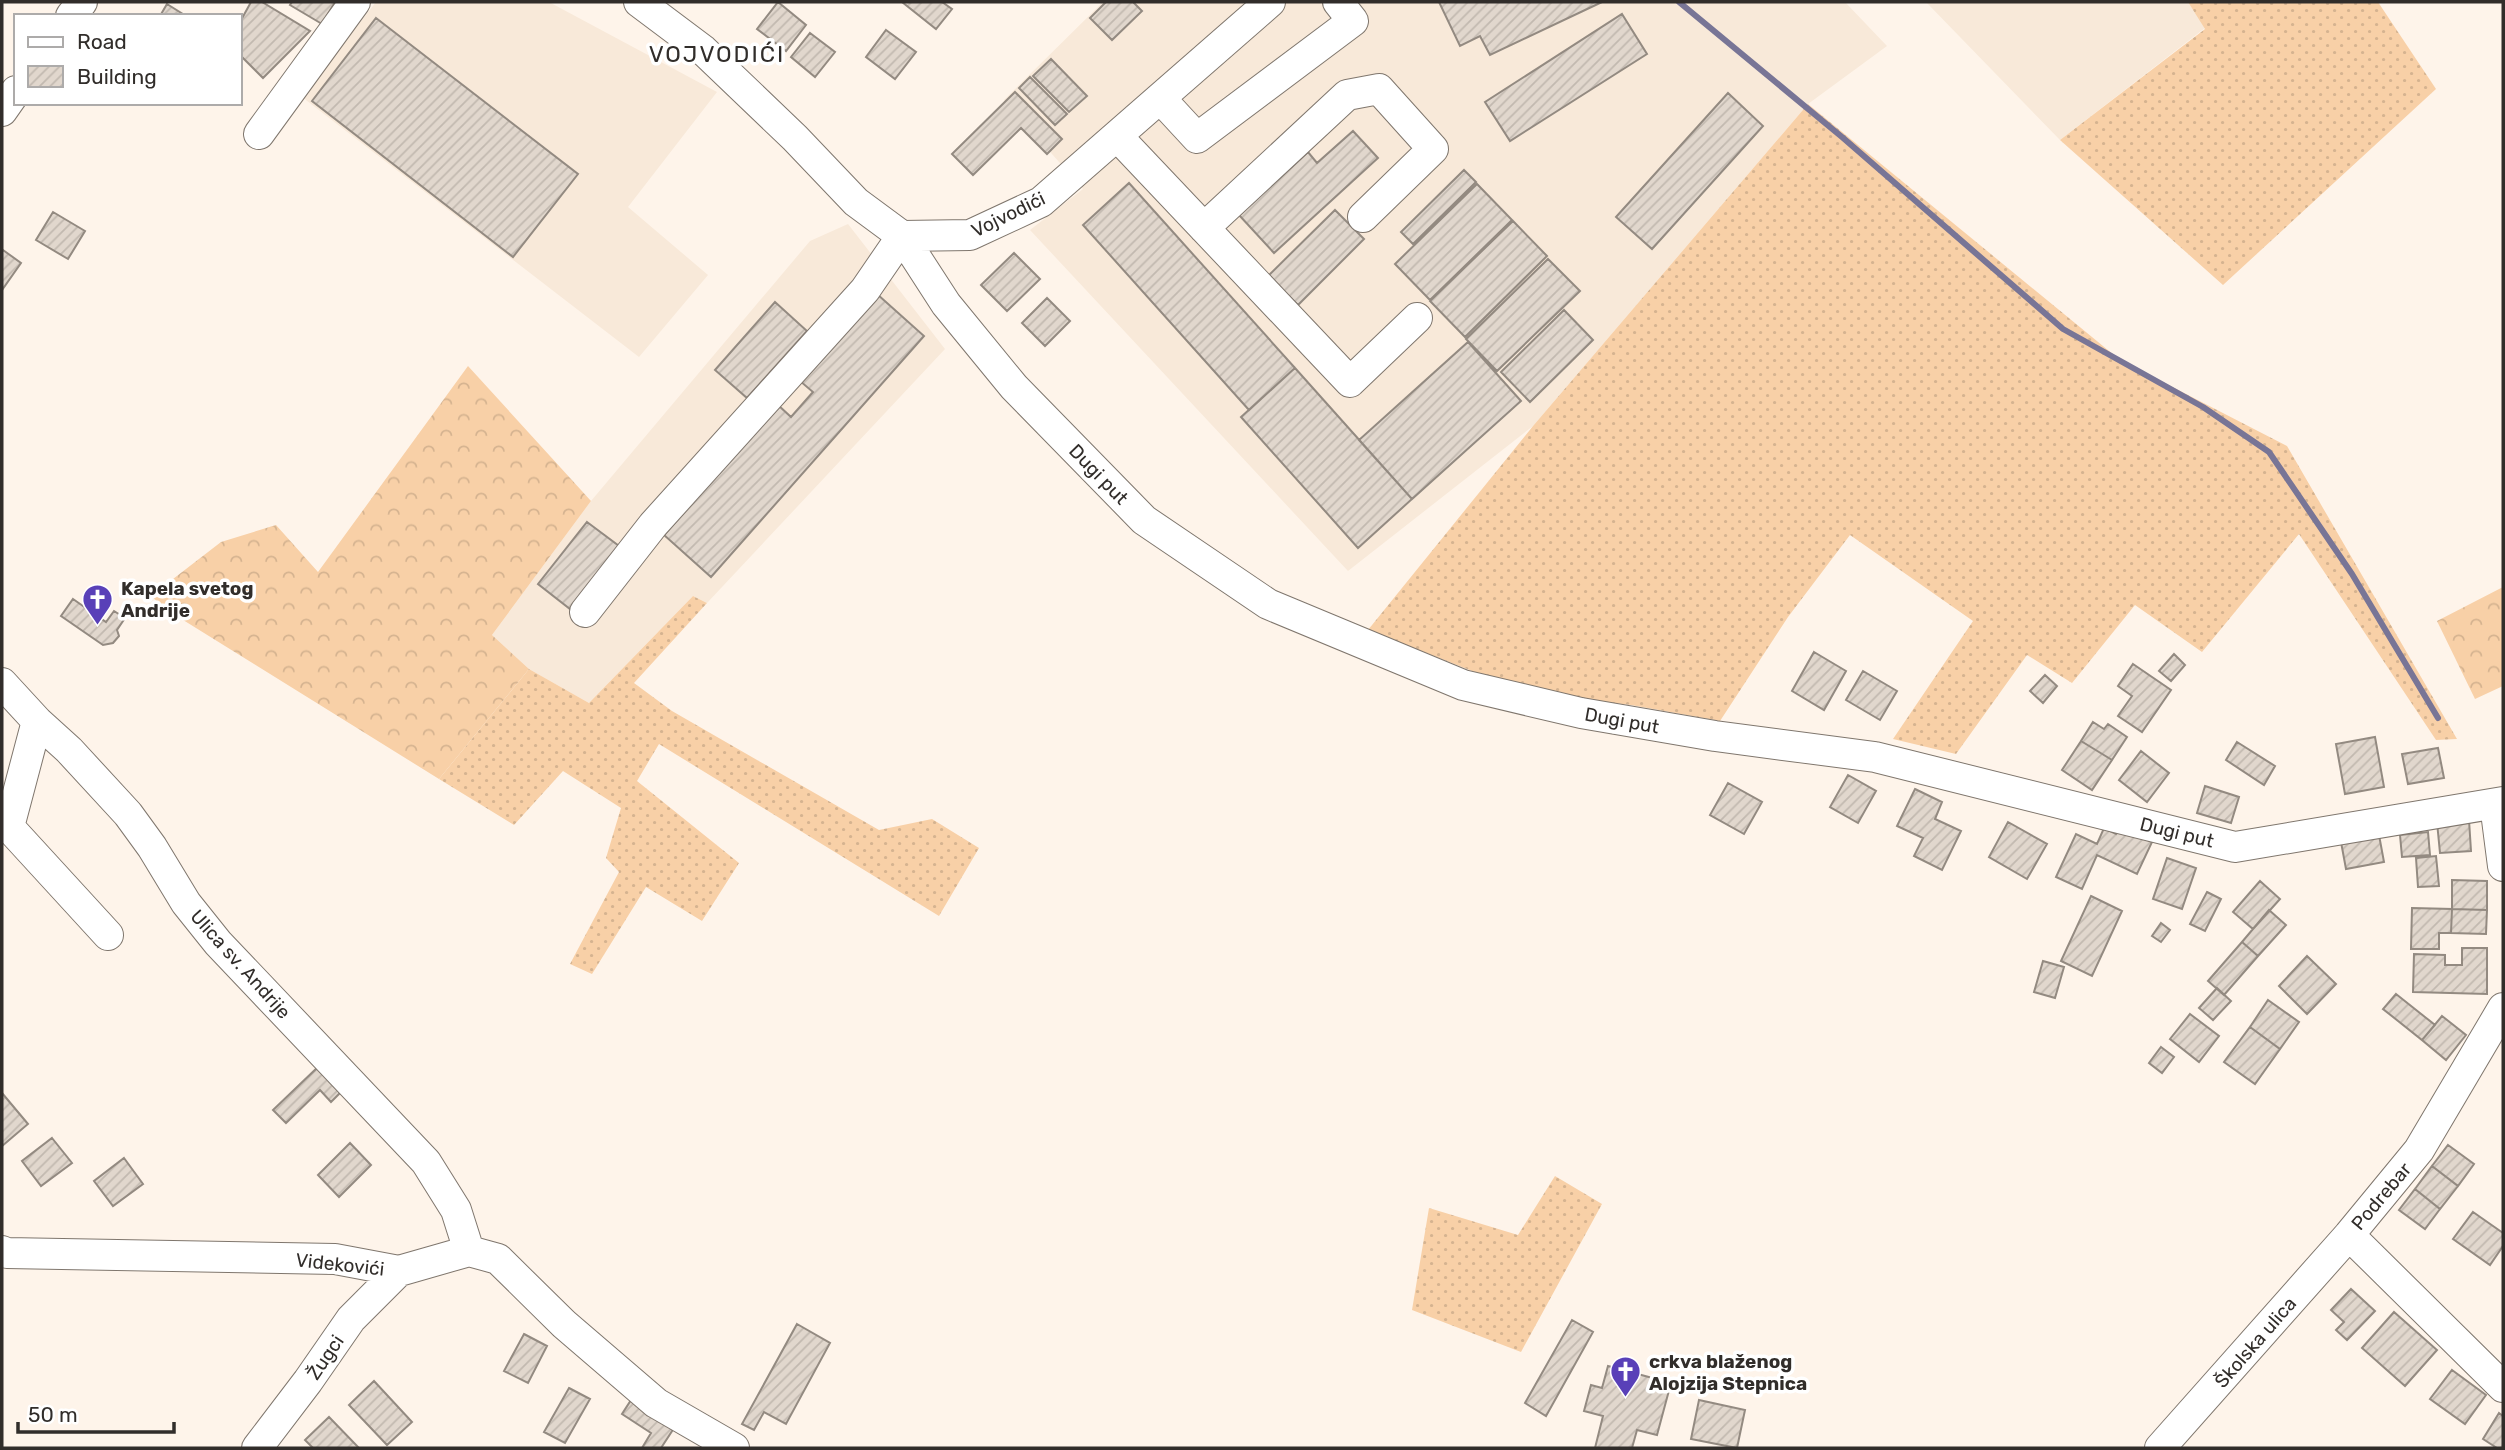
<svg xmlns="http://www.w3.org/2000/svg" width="2505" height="1450" viewBox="0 0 2505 1450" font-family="Rubik,sans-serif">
<defs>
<pattern id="grass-dots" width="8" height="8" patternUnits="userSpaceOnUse" patternTransform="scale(1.75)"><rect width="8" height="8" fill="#f8d0a7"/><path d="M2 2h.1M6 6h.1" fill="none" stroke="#d5b390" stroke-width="1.8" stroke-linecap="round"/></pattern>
<pattern id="forest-crowns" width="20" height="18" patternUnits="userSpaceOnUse" patternTransform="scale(1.75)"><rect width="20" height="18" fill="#f8d0a7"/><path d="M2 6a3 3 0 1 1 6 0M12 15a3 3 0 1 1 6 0" fill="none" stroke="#d5b390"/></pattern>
<pattern id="building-hatch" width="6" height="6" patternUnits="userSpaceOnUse" patternTransform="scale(1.75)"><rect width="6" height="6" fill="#e1d7cd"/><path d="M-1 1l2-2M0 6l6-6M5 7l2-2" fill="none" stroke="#c2b9b0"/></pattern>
</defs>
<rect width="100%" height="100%" fill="#fef4ea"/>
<!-- built -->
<path fill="#f8e9d9" d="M376,2H549L717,92L628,207L708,275L639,357L302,97Z
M1103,2H1845L1887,46L1808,104L1533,426L1348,571L1030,230L1083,189L1004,100Z
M1926,2H2188L2205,28L2060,140Z
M848,224L945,349L707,603L693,596L589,703L529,669L492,635L591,501L810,241Z"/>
<!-- grass -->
<path fill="url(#grass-dots)" d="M2188,2H2378L2436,89L2223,285L2060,140L2205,29Z
M1808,104L2120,360L2287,446L2457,739L2436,740L2299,534L2202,652L2135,605L2072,683L2027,655L1956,754L1893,739L1973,621L1850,535L1788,617L1720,721L1631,705L1528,693L1368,630L1533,426Z
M693,596L707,603L634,683L672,711L879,830L932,819L979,848L939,916L659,744L637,781L739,863L702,921L646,887L592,974L570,964L619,872L606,858L621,808L563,771L514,825L439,779L529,669L589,703Z
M1555,1176L1602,1204L1521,1352L1412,1310L1429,1208L1518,1235Z"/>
<!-- forest -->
<path fill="url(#forest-crowns)" d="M468,366L591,501L492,635L529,669L439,779L167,610L151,596L221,542L276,525L318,572Z
M2503,587V686L2475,699L2437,621Z"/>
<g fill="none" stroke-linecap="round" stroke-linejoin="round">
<!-- stream -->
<path stroke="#787596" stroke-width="6" d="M1679,2L1842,137L2063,329L2203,407L2269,452L2352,574L2438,718"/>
</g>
<!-- building -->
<path fill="url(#building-hatch)" stroke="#938a81" stroke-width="2" d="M251,2H262L310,31L263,78L240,55V22Z
M292,2H335L322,24L290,5Z
M778,2L806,25L786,51L757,29Z
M902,2H942L952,9L936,29Z
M1106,2H1133L1142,11L1112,40L1090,18Z
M1439,2H1602L1490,55L1480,36L1460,46Z
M167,4L186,16H160Z
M1622,14L1647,54L1510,141L1485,102Z
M376,18L578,174L513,257L312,101Z
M886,30L916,52L895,79L866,57Z
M810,33L835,52L815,77L791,57Z
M1051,59L1087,96L1069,112L1033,76Z
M1030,77L1067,114L1055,125L1019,88Z
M1015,92L1062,139L1047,154L1021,128L973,175L952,154Z
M1728,93L1763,126L1652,249L1616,217Z
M1353,131L1378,158L1274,253L1239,215L1308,152L1317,163Z
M1464,170L1476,182L1413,244L1401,232Z
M1129,183L1295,368L1249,410L1083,225Z
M1477,184L1512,220L1430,300L1395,264Z
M1335,210L1364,239L1298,305L1268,276Z
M53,212L85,231L68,259L36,240Z
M1513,221L1547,256L1465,337L1430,301Z
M3,250L21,263L2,290V252Z
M1014,253L1040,279L1007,311L981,285Z
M1548,259L1580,291L1497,371L1466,339Z
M877,294L924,336L711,577L664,535L778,405L791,417L813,392L800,381Z
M1047,298L1070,321L1045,346L1022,323Z
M775,302L807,331L747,398L715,370Z
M1564,310L1593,340L1530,402L1501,372Z
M1468,342L1521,401L1412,499L1359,440Z
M1295,368L1412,499L1358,548L1241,417Z
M587,522L619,546L570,609L538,584Z
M73,599L106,622L114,611L125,618L117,630L119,636L113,643L103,645L61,616Z
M1814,652L1846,671L1824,710L1792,691Z
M2174,654L2185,665L2171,681L2159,671Z
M2133,664L2171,690L2142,732L2118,716L2132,696L2118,686Z
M1863,671L1897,691L1880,720L1846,700Z
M2045,675L2057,686L2043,703L2030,691Z
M2093,722L2104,729L2108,724L2127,737L2112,760L2081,741Z
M2375,737L2384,787L2345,794L2336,744Z
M2081,741L2112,760L2092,790L2062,770Z
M2237,742L2275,766L2264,785L2226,760Z
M2438,748L2444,778L2408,784L2402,754Z
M2141,751L2169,773L2147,802L2119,780Z
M1848,775L1876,791L1858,823L1830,807Z
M1728,783L1762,802L1744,834L1710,815Z
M2205,786L2239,797L2231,823L2197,813Z
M1915,789L1942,802L1935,819L1961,831L1942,870L1914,856L1923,838L1897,826Z
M2469,820L2471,851L2440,853L2437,822Z
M2008,822L2047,844L2027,879L1989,857Z
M2120,827L2152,842L2137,874L2097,855L2082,889L2056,877L2076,834L2097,844L2104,828L2116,834Z
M2428,832L2430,855L2402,857L2400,835Z
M2379,835L2384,862L2346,869L2341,842Z
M2436,856L2439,886L2418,887L2416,858Z
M2167,858L2196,868L2182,909L2153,899Z
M2452,880L2487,881V910L2452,909Z
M2260,881L2280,899L2253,929L2233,912Z
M2207,892L2221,899L2205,931L2190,924Z
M2091,896L2122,911L2092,976L2061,961Z
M2412,908L2452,909L2451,933H2439V949H2411Z
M2452,909L2487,910L2486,934L2451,933Z
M2269,910L2286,925L2258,956L2242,942Z
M2161,923L2170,930L2161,942L2152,936Z
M2242,942L2258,956L2224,995L2208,981Z
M2462,948H2487V994L2413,992L2414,954L2445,955V965H2462Z
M2307,956L2336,984L2307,1014L2279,986Z
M2043,961L2064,967L2055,998L2034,992Z
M2217,988L2231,1001L2213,1020L2199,1008Z
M2396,994L2435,1025L2422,1040L2383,1009Z
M2268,1000L2299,1022L2280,1049L2250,1027Z
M2190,1014L2219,1036L2199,1062L2170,1039Z
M2442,1016L2466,1035L2446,1060L2422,1040Z
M2250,1027L2280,1049L2255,1084L2224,1062Z
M2161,1047L2174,1057L2162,1073L2149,1063Z
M318,1067L342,1091L331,1102L320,1090L286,1123L273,1110Z
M2,1093L28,1124L2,1146Z
M52,1138L72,1163L41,1186L22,1161Z
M350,1143L371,1165L339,1197L318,1175Z
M2448,1145L2474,1164L2458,1186L2432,1166Z
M124,1158L143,1184L113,1206L94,1181Z
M2432,1166L2458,1186L2440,1209L2415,1189Z
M2415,1189L2440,1209L2425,1229L2399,1210Z
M2473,1212L2503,1233V1246L2490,1265L2453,1239Z
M2351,1289L2375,1311L2347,1340L2336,1330L2344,1322L2331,1310Z
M2394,1312L2437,1350L2405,1386L2362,1348Z
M1572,1320L1593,1332L1546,1416L1525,1403Z
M797,1324L830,1343L786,1424L764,1412L754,1430L742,1424Z
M524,1334L547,1346L528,1383L504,1371Z
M1608,1366L1671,1383L1657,1435L1637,1430L1632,1448H1595L1603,1416L1584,1411L1591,1385L1602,1388Z
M2452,1370L2486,1395L2465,1424L2430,1399Z
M374,1381L412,1422L387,1445L349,1405Z
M569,1388L590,1399L565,1443L544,1432Z
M633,1397L676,1425L661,1448H642L651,1433L622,1414Z
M1699,1400L1745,1410L1737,1448L1691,1439Z
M2499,1413L2503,1416V1448H2497L2483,1439Z
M329,1417L359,1448H313L305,1440Z"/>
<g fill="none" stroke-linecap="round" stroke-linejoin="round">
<defs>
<path id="minor" d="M639,2L703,50L795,138L856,202L902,236L970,235L1041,202L1270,2
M71,16L82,2
M1160,98L1197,138L1353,21L1338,2
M2,111L16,91
M259,134L355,2
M1117,136L1350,382L1417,318
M1204,228L1347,95L1379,89L1433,149L1363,217
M585,612L653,525L865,290L902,236L946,304L1014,387L1144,520L1268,604L1463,685L1581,713L1715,736L1875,757L2235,847L2503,802
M2,683L37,721L69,750L128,814L152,847L186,903L218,943L426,1162L456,1210L469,1251
M37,721L9,827L108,935
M2495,804L2503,866
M2349,1235L2503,1387
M2,1251L7,1253L335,1259L399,1271L469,1251L498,1259L564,1324L656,1403L734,1448
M257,1448L308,1381L351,1319L399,1271
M2160,1448L2349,1235L2419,1150L2503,1008"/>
</defs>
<!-- minor casing -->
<use href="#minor" stroke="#7f766d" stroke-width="32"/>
<!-- minor -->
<use href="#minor" stroke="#fff" stroke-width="30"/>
</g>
<!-- icons -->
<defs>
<symbol id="church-pin" viewBox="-11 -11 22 30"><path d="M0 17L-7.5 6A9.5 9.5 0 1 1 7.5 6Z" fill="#5940b8" stroke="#fff"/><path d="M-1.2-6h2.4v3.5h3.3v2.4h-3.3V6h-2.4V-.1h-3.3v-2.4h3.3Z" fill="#fff"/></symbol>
</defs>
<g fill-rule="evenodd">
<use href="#church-pin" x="80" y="582" width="35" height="47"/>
<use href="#church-pin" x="1608" y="1354" width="35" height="47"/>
</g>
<g text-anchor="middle" stroke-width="7" stroke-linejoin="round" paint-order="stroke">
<!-- street labels -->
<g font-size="19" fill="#312d2a" stroke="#fff">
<text transform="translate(1008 214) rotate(-26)" y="7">Vojvodići</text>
<text transform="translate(1099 474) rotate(46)" y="7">Dugi put</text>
<text transform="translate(1622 720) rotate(10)" y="7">Dugi put</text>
<text transform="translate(2177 832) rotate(14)" y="7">Dugi put</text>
<text transform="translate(241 964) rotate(48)" y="7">Ulica sv. Andrije</text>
<text transform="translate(2381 1196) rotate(-50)" y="7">Podrebar</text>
<text transform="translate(340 1264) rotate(6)" y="7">Videkovići</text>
<text transform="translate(2255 1342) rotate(-49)" y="7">Školska ulica</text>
<text transform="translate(325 1357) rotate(-56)" y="7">Žugci</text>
</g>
<!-- poi labels -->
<g font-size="19" font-weight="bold" fill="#312d2a" stroke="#fff" text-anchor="start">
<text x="121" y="595">Kapela svetog<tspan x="121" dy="22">Andrije</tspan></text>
<text x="1649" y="1368">crkva blaženog<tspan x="1649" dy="22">Alojzija Stepnica</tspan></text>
</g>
<!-- quarter labels -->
<g font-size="23" letter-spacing="2" fill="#312d2a" stroke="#fff">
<text x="717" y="62">VOJVODIĆI</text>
</g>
</g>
<!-- border -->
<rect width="2505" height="1450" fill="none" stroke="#312d2a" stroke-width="7"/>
<!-- legend -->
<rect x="14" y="14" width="228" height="91" fill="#ffffff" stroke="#adabaa" stroke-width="2"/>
<rect x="28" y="37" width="35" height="10" fill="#ffffff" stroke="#adabaa" stroke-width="2"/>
<text x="77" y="49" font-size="21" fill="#312d2a">Road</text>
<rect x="28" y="66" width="35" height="21" fill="url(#building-hatch)" stroke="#adabaa" stroke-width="2"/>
<text x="77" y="84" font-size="21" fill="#312d2a">Building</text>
<!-- scale -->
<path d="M18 1422v10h156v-10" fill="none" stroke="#312d2a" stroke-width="3.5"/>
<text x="28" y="1422" font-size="21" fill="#312d2a" stroke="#ffffff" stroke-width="5" paint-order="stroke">50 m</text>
</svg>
